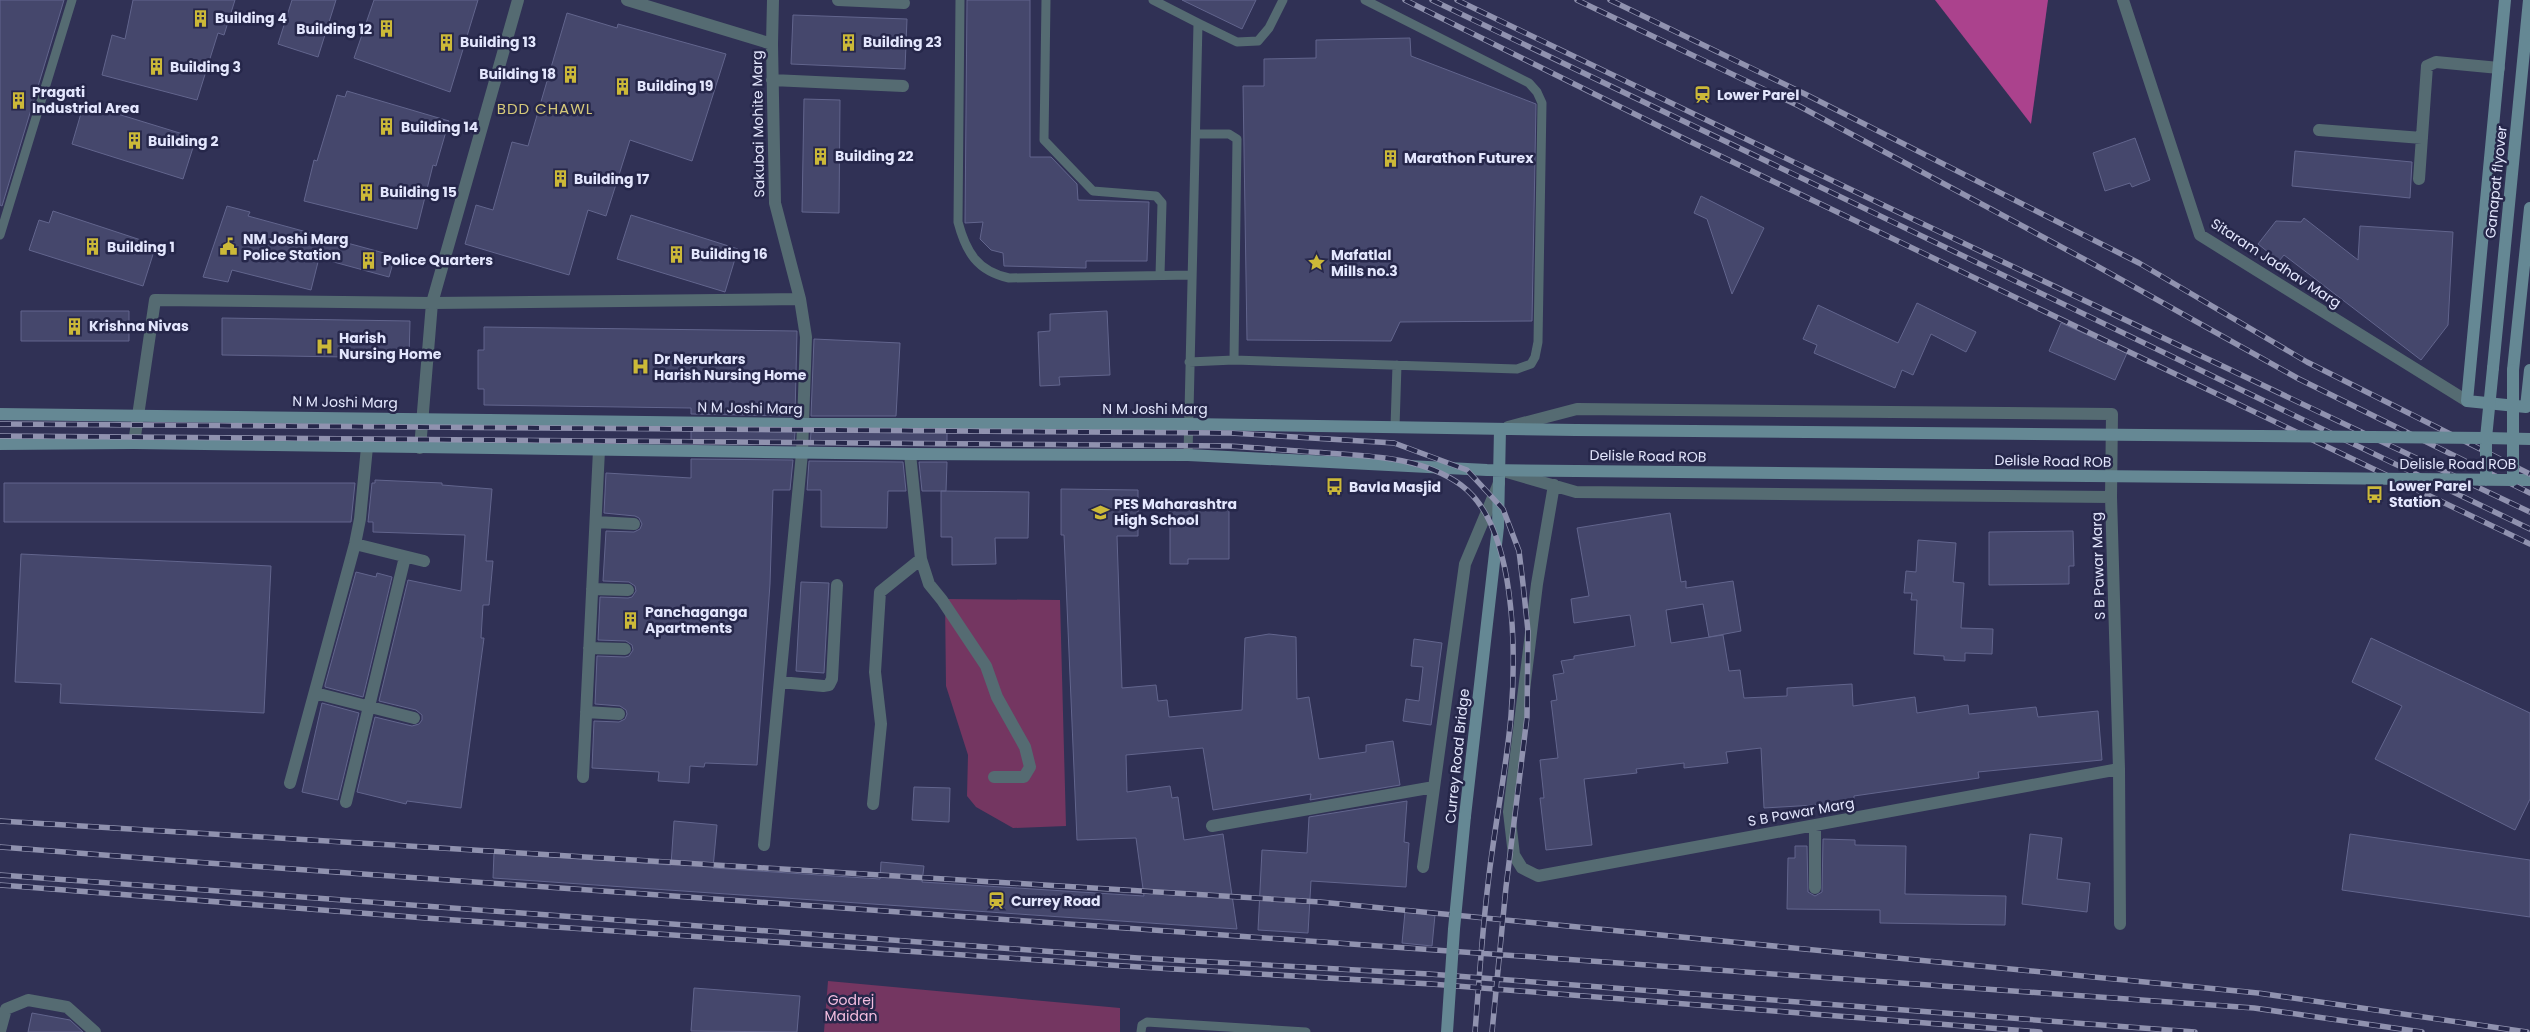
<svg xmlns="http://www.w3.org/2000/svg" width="2530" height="1032" viewBox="0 0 2530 1032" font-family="Poppins,sans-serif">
<rect width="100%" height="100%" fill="#303155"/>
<!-- green -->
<path fill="#743661" d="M945,599L1060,600L1066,826L1013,828L976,807L967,796L968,755L946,686Z
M828,981L1120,1008V1032H824Z"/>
<!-- forest -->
<path fill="#ab428d" d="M1935,0H2048L2031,124Z"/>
<!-- building -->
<path fill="#45476c" stroke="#62658d" d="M0,0H64L2,206L0,205Z
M133,0H235L224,35L218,33L197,100L102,75L112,35L125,39Z
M292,0H336L318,57L278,44Z
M374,0H478L450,92L354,58Z
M967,0H1030V157H1051L1077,184L1078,200L1149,202L1147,261H1086V268L1004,266L1003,253L991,250L980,239L983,222L965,223Z
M1182,0H1256L1242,29Z
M567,13L617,28L618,24L726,54L692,161L630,140L606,216L588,210L569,275L465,244L476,205L493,210L512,142L528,146Z
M793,15L907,19L905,69L791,64Z
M1410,38L1411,56L1536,104L1532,321L1400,322L1391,341L1247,340L1243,86H1264V59L1316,58V40Z
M347,91L449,121L436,166L433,165L417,229L304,201L314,160L317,161L337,95L345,97Z
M804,99L840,100L839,213L802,212Z
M95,107L196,138L183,179L72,144L82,110L93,113Z
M2135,138L2150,180L2132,187L2130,183L2105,191L2093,153Z
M2295,151L2412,162L2410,198L2292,186Z
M1701,196L1764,228L1732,294L1707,219L1694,213Z
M227,206L250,212L248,216L395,256L389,277L319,258L311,290L232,270L228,282L203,277Z
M53,211L156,245L143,286L29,250L39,220L49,223Z
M631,215L738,249L725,292L617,259Z
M2304,218L2358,260L2360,226L2453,232L2448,325L2421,360L2284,255L2279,261L2258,244L2276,221L2301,222Z
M1917,303L1976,332L1966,352L1931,334L1913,375L1902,370L1895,388L1814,353L1817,345L1803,339L1818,305L1898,343Z
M21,311H129V341H21Z
M1107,311L1110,375L1059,377L1060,385L1040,386L1038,332L1050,331V314Z
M222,318L410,321L409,358L222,355Z
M2061,323L2127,353L2115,380L2049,351Z
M484,327L797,331L795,416L691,414V408L484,405V389H478V350H484Z
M814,339L900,343L896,416H811Z
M691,431L795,432L794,444L691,443Z
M811,432H947V446L810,444Z
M691,459L793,460L790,490H773L770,584L757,765L705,763L704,767L690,766L689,783L658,781L659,772L592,768L594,721L619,722L625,719L627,714L626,710L620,706L595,704L597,656L625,657L629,656L633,650L632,645L626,641L598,640L600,597L628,598L632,597L636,591L635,586L629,582L603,581L606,531L634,532L640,529L642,524L639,518L635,516L604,513L606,473L691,478Z
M809,461L903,462L906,491H888L887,528L821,527V490H807Z
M919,462H947L946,491H922Z
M375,480L442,483V485L492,489L486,561H493L489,605H483L481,638H484L461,808L407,801L406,804L357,792L375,717L412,726L419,724L422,720V715L416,710L379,701L408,580L461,591L465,535L373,532V522H368L372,483H375Z
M4,483H355L351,522H4Z
M1061,489L1138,490V536H1117L1122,688L1156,685L1158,701L1167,700L1169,717L1242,710L1245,638L1269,634L1296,637L1297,699L1309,697L1319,759L1366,752V745L1393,741L1400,785L1310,800L1311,794L1213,810L1203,748L1126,755L1127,792L1170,786L1172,798L1178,797L1184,840L1223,834L1237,929L493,878L494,853L671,865L674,821L717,825L713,868L880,879L881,862L924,866L922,882L1144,896L1136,838L1077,840L1064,535H1061Z
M941,491L1029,492L1028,538H995L996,564L952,565V537H941Z
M1170,506H1229V559H1188V564H1170Z
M1670,513L1681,582L1686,581V588L1733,581L1741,631L1709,637L1703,604L1666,610L1671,643L1723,635L1729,671L1740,670L1744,698L1787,696V688L1852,684L1853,706L1915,697L1917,713L1968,705L1969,714L2036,707L2038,717L2098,711L2102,760L1978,772L1979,778L1854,796V806L1833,807V804L1764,808L1761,748L1726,752L1728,763L1684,768V763L1636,769L1637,773L1584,779L1592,845L1546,850L1540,798H1544L1540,760L1558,758L1551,701L1557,700L1553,675L1564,673L1561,661L1574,659V656L1635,646L1630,615L1574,623L1571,599L1589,596L1577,528Z
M2073,531L2074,566H2069V584L1989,585V532Z
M1918,540L1956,543L1953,582L1964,583L1961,628L1993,629L1992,654L1965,653V661L1944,660V656L1914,654L1917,600H1911L1912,593H1904L1906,571L1916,572Z
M21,554L271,566L264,713L60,703L61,684L15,682Z
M356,572L376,577L377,573L392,577L363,697L325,687V685Z
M801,582L829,583L824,673L796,671Z
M2371,638L2530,713V799L2515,830L2375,759L2402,706L2352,682Z
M1414,639L1442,643L1431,725L1403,721L1406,699L1419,701L1423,667L1411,666Z
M322,703L359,713L338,800L302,792Z
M914,787L950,788L949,822L912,820Z
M1407,801L1404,842L1409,843L1406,887L1311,881L1308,933L1258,930L1262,850L1307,853L1309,817Z
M2030,834L2062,838L2057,879L2090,883L2087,912L2022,904Z
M2350,834L2530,860V917L2342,890Z
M1823,839L1855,840V845L1906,846L1905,894L2006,896L2005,925L1880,923V910L1787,909L1788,858H1795V846H1807L1808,892L1815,896L1822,892Z
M1405,912L1435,915L1432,946L1402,943Z
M694,988L800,996L797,1032L691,1031Z
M32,1013L70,1020L83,1032H28Z"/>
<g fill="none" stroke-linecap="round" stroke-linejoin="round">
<!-- lane -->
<path stroke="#556b72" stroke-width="9" d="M960,0L958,222C966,252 977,271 1009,278L1192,275
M1046,0L1044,140L1093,191L1156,196L1162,203L1160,275
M1153,0L1198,23
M1196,134H1229L1237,139L1234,360
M0,235L72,0
M1189,362L1234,360L1517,369L1531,364L1535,357L1538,342L1542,103L1537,92L1529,83L1365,0
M1395,427L1397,365
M1188,455L1198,23L1237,42L1258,41L1269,28L1283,0
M1141,1032L1142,1025L1147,1022L1306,1032"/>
<!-- street -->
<path stroke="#556b72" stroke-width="12" d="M627,0L772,44
M838,0L904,3
M2123,0L2200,235L2467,401
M772,80L903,86
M2319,130L2422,138
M2419,179L2427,66L2436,62L2499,68
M1508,427L1577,409L2112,414L2111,497L2119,769L1538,876L1522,868L1514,855L1509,812L1537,584L1554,485
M134,443L155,300L432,303L800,299
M420,448L432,303L518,0
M910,454L921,559L929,584L942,600L986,666L997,697L1025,747L1030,767L1024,777H994
M1507,472L1576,492L2111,497
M596,522L634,524
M355,544L424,561
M592,589L628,590
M589,648L625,649
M780,682L823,686L829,685L832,679L837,585
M315,693L414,718
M586,712L619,714
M2119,769L2120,924
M583,777L599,450
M290,783L355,544L360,519L367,447
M346,802L405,557
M873,804L881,724L875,672L880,592L921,559
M1212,826L1434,787
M764,845L802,453L806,337L800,299L775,203L772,44L773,0
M1423,867L1465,564L1499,483
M1815,888V825
M0,1031L6,1009L28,1000L67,1007L95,1032"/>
<!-- secondary -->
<path stroke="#658894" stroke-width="12" d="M2505,0L2467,401L2526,407L2530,370
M2493,368L2529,0
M2513,370L2530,208
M0,414L805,424H1187L1576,430
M2486,438L2530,439
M0,444L134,443L910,454L1188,455L1487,470L1576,471
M2513,480H2530
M1465,816L1498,527L1500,429"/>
<defs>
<path id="rail" d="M1405,0L1689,141L2530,544
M1432,0L2530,529
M1457,0L1881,204L2530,512
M1577,0L1799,106L2095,265L2299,379L2530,493
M1610,0L1807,95L2139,263L2307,362L2530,474
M0,424L1231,433L1394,443L1467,470L1503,509L1519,551L1523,584L1528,631L1527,717L1506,887L1492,1032
M0,436L1229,446C1261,448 1293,451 1326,453C1370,456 1423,457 1461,485C1517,526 1516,653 1511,716C1506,772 1494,828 1488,884C1482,933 1479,983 1475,1032
M0,821L1320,902L2258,993L2527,1032
M0,847L194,862L2254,1008L2422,1032
M0,875L1138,958L1429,974L2195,1032
M0,885L425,918L1139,967L1431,984L2040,1032"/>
</defs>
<!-- rail casing -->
<use href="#rail" stroke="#9092af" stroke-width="5.5"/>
<!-- rail -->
<use href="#rail" stroke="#26274a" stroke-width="4" stroke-dasharray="11" stroke-linecap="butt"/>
<!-- secondary-bridge -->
<path stroke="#658894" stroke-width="12" d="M1576,430L2486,438
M1576,471L2513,480V370
M2486,480V438L2493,368
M1447,1032L1454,929L1465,816"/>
</g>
<!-- icons -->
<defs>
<symbol id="building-bare" viewBox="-9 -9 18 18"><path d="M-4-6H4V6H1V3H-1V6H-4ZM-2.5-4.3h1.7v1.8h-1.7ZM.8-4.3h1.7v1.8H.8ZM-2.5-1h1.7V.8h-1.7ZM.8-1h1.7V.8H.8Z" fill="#ccb938" stroke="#26274a" stroke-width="2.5" paint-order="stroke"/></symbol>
<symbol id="station-bare" viewBox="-9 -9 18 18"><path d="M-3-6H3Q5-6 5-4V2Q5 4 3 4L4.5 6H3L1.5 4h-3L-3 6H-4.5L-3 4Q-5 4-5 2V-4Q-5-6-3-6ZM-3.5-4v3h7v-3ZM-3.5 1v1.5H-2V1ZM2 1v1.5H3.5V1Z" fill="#ccb938" stroke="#26274a" stroke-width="2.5" paint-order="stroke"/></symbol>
<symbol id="civic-bare" viewBox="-9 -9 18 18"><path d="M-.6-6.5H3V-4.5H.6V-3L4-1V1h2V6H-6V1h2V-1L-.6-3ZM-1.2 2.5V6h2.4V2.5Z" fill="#ccb938" stroke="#26274a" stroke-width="2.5" paint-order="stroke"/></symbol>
<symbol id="sight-bare" viewBox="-9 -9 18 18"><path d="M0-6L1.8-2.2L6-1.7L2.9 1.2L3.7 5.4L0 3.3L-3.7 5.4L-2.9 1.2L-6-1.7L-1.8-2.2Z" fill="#ccb938" stroke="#26274a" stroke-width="2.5" paint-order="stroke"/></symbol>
<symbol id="hospital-bare" viewBox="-9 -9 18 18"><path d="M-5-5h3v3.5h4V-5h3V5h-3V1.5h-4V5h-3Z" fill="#ccb938" stroke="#26274a" stroke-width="2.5" paint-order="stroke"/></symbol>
<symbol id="bus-bare" viewBox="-9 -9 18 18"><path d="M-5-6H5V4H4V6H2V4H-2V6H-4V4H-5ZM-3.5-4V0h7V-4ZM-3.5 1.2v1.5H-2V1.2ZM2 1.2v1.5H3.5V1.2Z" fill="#ccb938" stroke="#26274a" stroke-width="2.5" paint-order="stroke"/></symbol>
<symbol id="school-bare" viewBox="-9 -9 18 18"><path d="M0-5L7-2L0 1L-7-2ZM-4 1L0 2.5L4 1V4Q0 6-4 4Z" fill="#ccb938" stroke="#26274a" stroke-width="2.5" paint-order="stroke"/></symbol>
</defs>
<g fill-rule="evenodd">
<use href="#building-bare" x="188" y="6" width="25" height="25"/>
<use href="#building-bare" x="374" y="16" width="25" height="25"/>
<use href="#building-bare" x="434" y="30" width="25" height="25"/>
<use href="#building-bare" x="836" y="30" width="25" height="25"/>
<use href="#building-bare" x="144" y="54" width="25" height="25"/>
<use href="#building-bare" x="558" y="62" width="25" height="25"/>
<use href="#building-bare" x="610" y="74" width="25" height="25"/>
<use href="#station-bare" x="1690" y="82" width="25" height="25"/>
<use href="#building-bare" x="6" y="88" width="25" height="25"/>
<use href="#building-bare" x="374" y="114" width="25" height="25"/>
<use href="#building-bare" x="122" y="128" width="25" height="25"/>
<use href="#building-bare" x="808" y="144" width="25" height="25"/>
<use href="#building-bare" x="1378" y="146" width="25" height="25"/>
<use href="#building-bare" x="548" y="166" width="25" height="25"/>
<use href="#building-bare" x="354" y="180" width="25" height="25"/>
<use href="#building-bare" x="80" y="234" width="25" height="25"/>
<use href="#civic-bare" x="216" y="234" width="25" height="25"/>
<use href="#building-bare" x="664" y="242" width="25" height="25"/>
<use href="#building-bare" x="356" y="248" width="25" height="25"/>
<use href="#sight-bare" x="1304" y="250" width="25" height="25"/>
<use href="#building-bare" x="62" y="314" width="25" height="25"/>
<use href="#hospital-bare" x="312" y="334" width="25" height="25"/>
<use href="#hospital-bare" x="628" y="354" width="25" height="25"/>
<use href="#bus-bare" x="1322" y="474" width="25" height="25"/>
<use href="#bus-bare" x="2362" y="482" width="25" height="25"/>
<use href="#school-bare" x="1088" y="500" width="25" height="25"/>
<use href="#building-bare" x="618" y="608" width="25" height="25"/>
<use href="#station-bare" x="984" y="888" width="25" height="25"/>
</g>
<g text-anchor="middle" stroke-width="5" stroke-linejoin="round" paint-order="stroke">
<!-- poi labels -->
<g font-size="14" font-weight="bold" fill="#e3e6fd" stroke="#26274a" text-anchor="start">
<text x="215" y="23">Building 4</text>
<text x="372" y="34" text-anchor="end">Building 12</text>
<text x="460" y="47">Building 13</text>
<text x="863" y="47">Building 23</text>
<text x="170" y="72">Building 3</text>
<text x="556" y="79" text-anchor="end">Building 18</text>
<text x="637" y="91">Building 19</text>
<text x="32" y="97">Pragati<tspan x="32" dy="16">Industrial Area</tspan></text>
<text x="1717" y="100">Lower Parel</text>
<text x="401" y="132">Building 14</text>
<text x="148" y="146">Building 2</text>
<text x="835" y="161">Building 22</text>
<text x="1404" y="163">Marathon Futurex</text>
<text x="574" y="184">Building 17</text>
<text x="380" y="197">Building 15</text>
<text x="243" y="244">NM Joshi Marg<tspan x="243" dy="16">Police Station</tspan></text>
<text x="107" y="252">Building 1</text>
<text x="691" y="259">Building 16</text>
<text x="1331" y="260">Mafatlal<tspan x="1331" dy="16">Mills no.3</tspan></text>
<text x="383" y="265">Police Quarters</text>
<text x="89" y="331">Krishna Nivas</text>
<text x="339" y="343">Harish<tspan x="339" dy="16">Nursing Home</tspan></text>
<text x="654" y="364">Dr Nerurkars<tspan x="654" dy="16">Harish Nursing Home</tspan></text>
<text x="2389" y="491">Lower Parel<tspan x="2389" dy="16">Station</tspan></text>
<text x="1349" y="492">Bavla Masjid</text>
<text x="1114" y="509">PES Maharashtra<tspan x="1114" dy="16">High School</tspan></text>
<text x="645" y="617">Panchaganga<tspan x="645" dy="16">Apartments</tspan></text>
<text x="1011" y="906">Currey Road</text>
</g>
<!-- street labels -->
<g font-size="14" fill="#e3e6fd" stroke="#26274a">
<text transform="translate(758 124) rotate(-91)" y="5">Sakubai Mohite Marg</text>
<text transform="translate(2496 182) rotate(-84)" y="5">Ganapat flyover</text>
<text transform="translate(2276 263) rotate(33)" y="5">Sitaram Jadhav Marg</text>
<text transform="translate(345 402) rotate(1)" y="5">N M Joshi Marg</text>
<text transform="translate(750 408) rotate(1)" y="5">N M Joshi Marg</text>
<text x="1155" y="414">N M Joshi Marg</text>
<text transform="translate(1648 456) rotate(1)" y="5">Delisle Road ROB</text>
<text transform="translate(2053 461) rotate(1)" y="5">Delisle Road ROB</text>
<text x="2458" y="469">Delisle Road ROB</text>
<text transform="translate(2098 566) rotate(-92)" y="5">S B Pawar Marg</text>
<text transform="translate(1457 756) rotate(-84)" y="5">Currey Road Bridge</text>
<text transform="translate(1801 812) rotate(-10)" y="5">S B Pawar Marg</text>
</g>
<!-- park labels -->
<g font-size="14" fill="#f4bee0" stroke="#26274a">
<text x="851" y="1005">Godrej<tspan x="851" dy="16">Maidan</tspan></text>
</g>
<!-- neighbourhood labels -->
<g font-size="15" letter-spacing="1" fill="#d5c87a" stroke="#26274a">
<text x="545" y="114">BDD CHAWL</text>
</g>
</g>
</svg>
